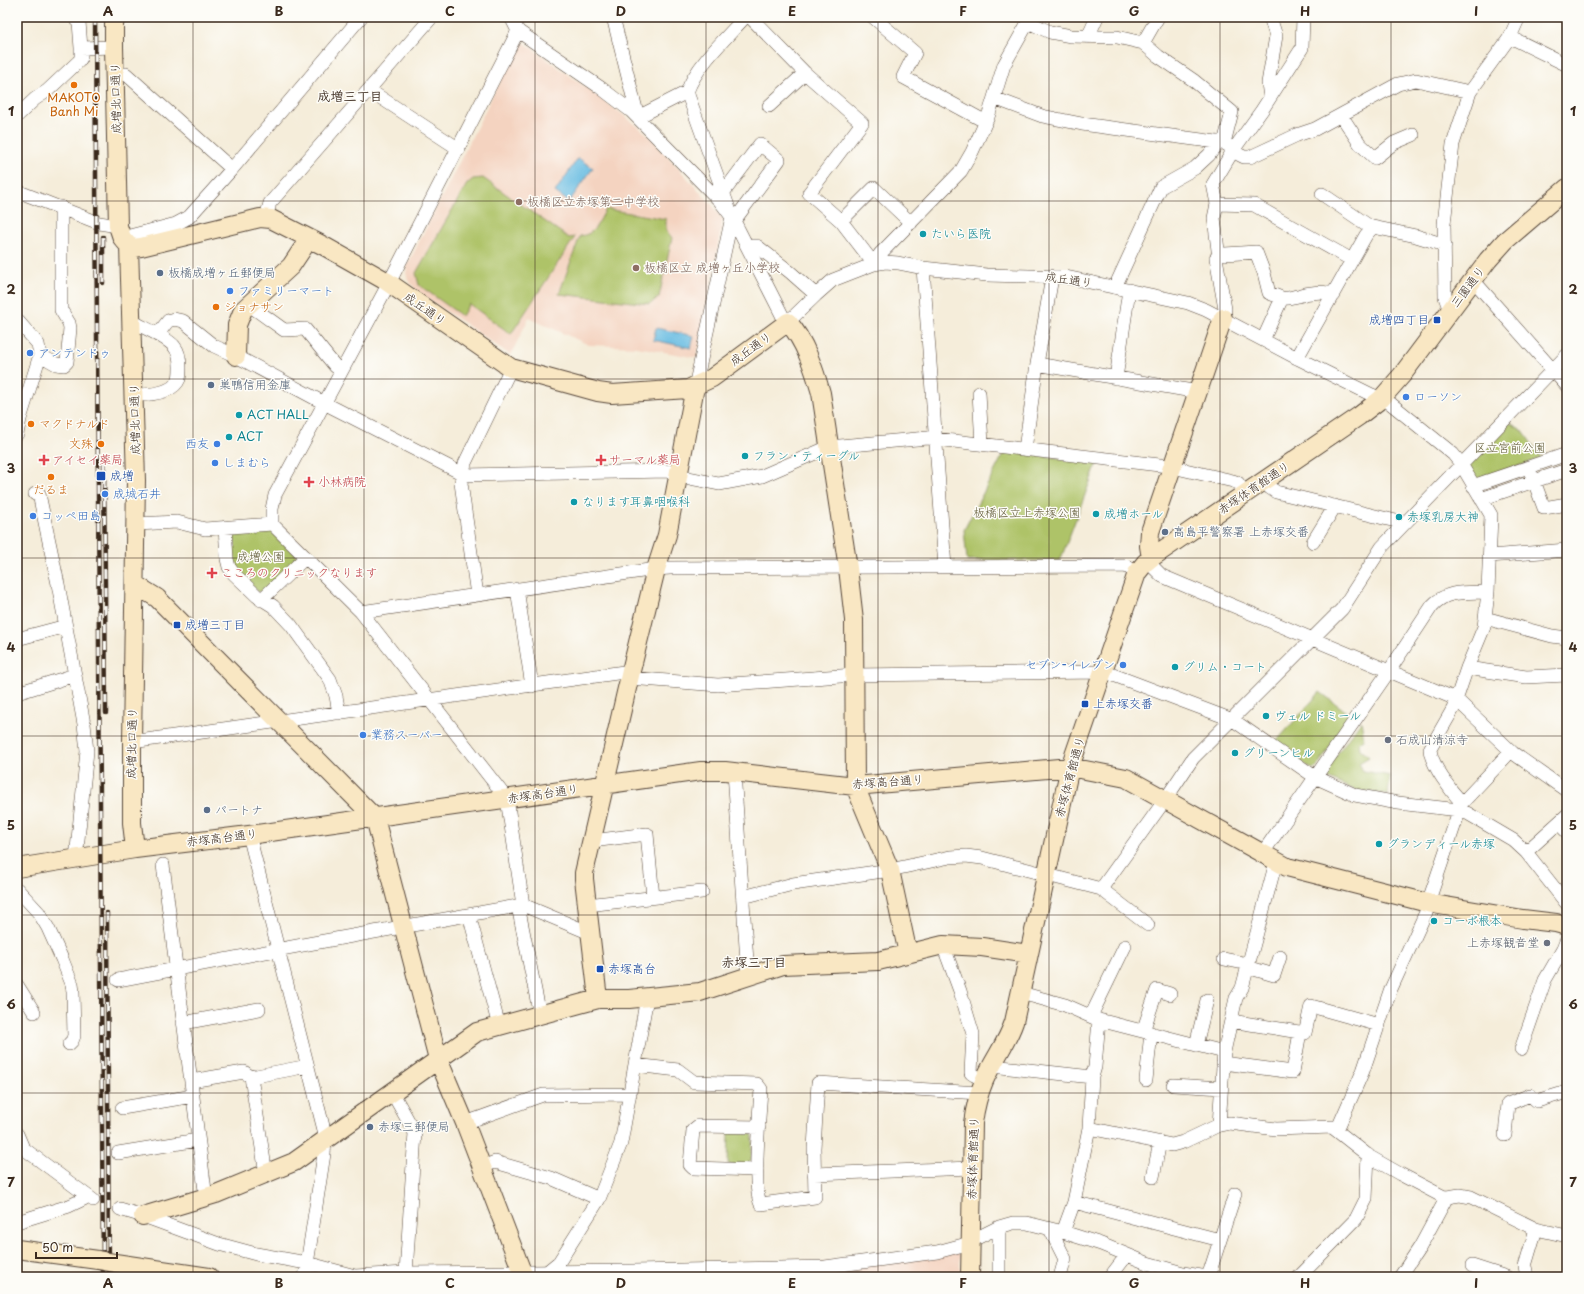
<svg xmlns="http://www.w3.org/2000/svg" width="1584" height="1294" viewBox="0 0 1584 1294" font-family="'Playpen Sans','Klee One',sans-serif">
<rect width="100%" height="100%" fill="#fdfcf7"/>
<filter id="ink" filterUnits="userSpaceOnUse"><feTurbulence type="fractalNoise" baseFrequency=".025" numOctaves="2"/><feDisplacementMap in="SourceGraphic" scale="8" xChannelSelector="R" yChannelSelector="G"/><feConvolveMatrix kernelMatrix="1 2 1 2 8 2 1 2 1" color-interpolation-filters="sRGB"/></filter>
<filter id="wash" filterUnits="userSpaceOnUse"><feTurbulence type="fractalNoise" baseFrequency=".012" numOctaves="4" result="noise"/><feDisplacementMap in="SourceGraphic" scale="16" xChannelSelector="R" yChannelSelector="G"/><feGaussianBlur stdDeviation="0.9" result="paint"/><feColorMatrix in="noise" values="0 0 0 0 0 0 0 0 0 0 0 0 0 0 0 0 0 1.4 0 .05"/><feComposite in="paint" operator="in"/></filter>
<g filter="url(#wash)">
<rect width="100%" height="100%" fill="#f5edda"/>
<!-- built -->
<path fill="#f4d3c0" d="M525,43L622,114L646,133L713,206L723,219L697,358L637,347L589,345L529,318L511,354H509L417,291L408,280L406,273L408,264L518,45Z
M955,1250L960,1253V1277H727L728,1272Z"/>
<!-- green -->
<path fill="#aec367" stroke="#747642" d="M483,178L569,238L575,237L511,334L469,304L462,316L419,285L416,273L467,184L473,179Z
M606,209L666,219V230L672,238L659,297L650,304L559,294L580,236C595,235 599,221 606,209Z
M1508,422L1522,430L1542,458L1479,480L1473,478L1466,465Z
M1005,451L1097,463L1060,561L967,560L964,530Z
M270,528L296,554L297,559L263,591L258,592L236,569L232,560L231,535L235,530Z
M1320,692L1351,715L1316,768L1312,769L1274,744Z
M1361,721L1364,739L1359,743L1360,749L1369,757L1359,763L1363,771L1390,776L1388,794L1357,791L1325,777L1324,772Z
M729,1131L749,1132L753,1135L751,1162L747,1166L728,1165Z"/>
<!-- water -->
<path fill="#64bae1" stroke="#507280" d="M578,158L593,168L569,202L555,192Z
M656,328L694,336L691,348L653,340Z"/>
</g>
<g filter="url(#ink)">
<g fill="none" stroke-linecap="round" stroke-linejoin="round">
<defs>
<path id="street" d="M74,17L79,22L81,48
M511,17L518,31L601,88L631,111L720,201L732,217L695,387
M613,17L638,117L687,92
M745,17C726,38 696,66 687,92L732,217L782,315L788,322L816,295L833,280L874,264L885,262L898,263L923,268L987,275L1066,277L1188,303L1206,310L1297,358L1372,395L1390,403L1453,454L1461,464L1491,515L1488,592L1484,627L1467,668L1453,709L1430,749C1431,765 1451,791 1462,803L1431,894L1427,910L1390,991L1363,1071L1337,1130
M750,17L805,73L862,123L809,193L841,221L874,264L880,254L961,171L972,152L988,117L1004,65L1031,17
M873,17L915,53L903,77L986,122
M1028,22L1050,32L1071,36L1117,37L1143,43L1158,56L1193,80L1232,112L1224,143
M518,31L389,283L275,495L272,509V524L361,612L507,799L523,905
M1088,37L1097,17
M1510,37L1567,65
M1143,43L1158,17
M115,75L126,74L232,169
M369,90L459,149
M1270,97L1268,83L1276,36L1270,17
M994,98L1042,116L1082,124L1224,143L1234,149L1238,154L1244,157H1250L1297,135L1315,129L1398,84L1416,80L1470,92
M769,106L805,73
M1341,115L1360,144L1375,158L1394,143L1413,135
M17,116L35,99L47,91L79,61L81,58V48L114,47
M17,191L99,223L118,226
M723,193L760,144L779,160L734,221
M1322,194L1372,228
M1217,204L1254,205L1352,260
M266,218L270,203L432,17
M841,221L874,188L911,223
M122,238L176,224L189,217L232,169L361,17
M747,246H757L790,272L816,295
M1221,253L1225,254L1256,252L1264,273L1269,293L1282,298
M923,268L945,567
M1473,280L1567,386
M1115,287L1161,187L1195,168L1209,155L1219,142
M248,304L284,330L305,329L335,366L341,371
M1450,311L1445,297L1444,224L1453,144L1470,92L1510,37L1519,17
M1223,318L1225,309L1216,258L1221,253L1218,250L1214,218L1217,204L1213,184L1234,149L1262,110L1302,48L1303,17
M17,320L38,344L40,355L20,419L17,434
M132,321C144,328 165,336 174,346C179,352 180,359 180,367C180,371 180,375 179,379C173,394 147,395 134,395
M157,335L168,321L174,319L183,321L214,346L236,356L324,403L465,475L668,471L689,478L719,484L762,476L829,447L928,438L1168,466L1233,481L1238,483L1245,494
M1263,340L1282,298C1289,299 1291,297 1298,296C1307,293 1324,290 1333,295
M40,355L56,364L64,365L67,362L70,328L69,323L61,310V207
M1297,358L1366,235L1373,227L1416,236L1445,245
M1037,364L1198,392
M1116,378L1129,290
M979,393L982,444
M1025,449L1037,364L1051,283L1050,276
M1531,473L1544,508L1567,504
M1264,480L1270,488L1276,492L1404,523
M1473,486L1567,454
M35,494H39L58,584L84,724L87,751L76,859
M1481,499L1567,470
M136,524L177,522L205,529L272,524
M225,527L227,559L229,567L234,574L257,596L273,606L291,625L330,679L336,696L339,713
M1313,542L1335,506
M1489,556L1567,550
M1151,558L1153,567L1162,576L1456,699L1513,753L1567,791
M517,589L532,686
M477,595L461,483L465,463L511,368
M261,600L306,557
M361,612L656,569L670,568L1126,566L1137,573
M1485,618L1552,636L1567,638
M17,639L66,626
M1467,668L1526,677L1567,675
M630,678L718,685L854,675L1102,672L1108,673L1233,720L1315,777L1355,795L1398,803L1459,810L1467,813L1513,840L1526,852L1567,904
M17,693L75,675
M132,742L631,671
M734,772L748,976
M1462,803L1511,751
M1558,823L1567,832
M249,835L324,1130L325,1139L324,1154L305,1277
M592,841L647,834L653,897
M1526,852L1567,815
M1262,854L1389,671L1432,606C1447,589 1467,593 1488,592
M163,865L206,1198
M17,889L39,913L48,928L62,959L72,984L73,992L74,1036L72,1041L69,1044
M1101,889L1148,925
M743,897L793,884L890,870L950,857L966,856L982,858L1101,889L1165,800L1193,758L1342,609L1382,547L1567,355
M587,905L702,892
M518,906L540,1015
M469,915L499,1026
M943,945L960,991L973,1034L971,1073L974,1075L984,1080
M1224,959L1248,964
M1247,967L1274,975L1280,957
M118,980L308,944L523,905L590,933
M17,985L34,1012
M1021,993L1065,1005L1099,1020L1095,1067L1092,1077L1089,1128L1074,1202L1063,1232
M1091,1016L1125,946
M1099,1020L1224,1052
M1231,1021L1305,1033L1311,1006L1379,1025
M183,1023L259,1009
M1143,1031L1157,990L1170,994
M1196,1045L1207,1000
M1521,1049L1545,980L1563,949L1567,939
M1223,1063L1293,1072L1300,1032
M635,1065L678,1070L694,1082L757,1084L761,1089C760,1109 752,1192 761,1204L815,1197L814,1148L818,1083L979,1093
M992,1066L1092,1077
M251,1077L308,1066
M1146,1080L1151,1033
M191,1081L244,1072L251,1077L266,1174
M1173,1085L1222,1088
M392,1092L415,1133L406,1273
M122,1108L193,1096
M465,1123L543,1095L630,1094
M1219,1125L1224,1052L1236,998L1242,988L1276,862
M1089,1128L1172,1145L1183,1142L1219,1125L1230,1123L1276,1129L1332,1127L1370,1157L1400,1174L1442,1196L1447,1197L1460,1195L1471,1197L1536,1229L1567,1236
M17,1134L23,1148L93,1200
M1505,1135L1508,1104L1530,1095L1537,1101L1567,1092
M118,1153L198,1140
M482,1167L495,1162L551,1178L599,1199
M757,1170L693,1168L690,1165L693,1130L698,1126L759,1127
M814,1174L972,1168
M1153,1177L1160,1142
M1074,1202L1220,1240
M120,1209L143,1216L219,1244L256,1254L307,1263L355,1276L406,1273L633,1271L825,1267L937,1252L963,1245L999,1227L1013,1223H1027L1063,1232L1101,1244L1147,1263L1183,1273L1207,1277
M17,1222L69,1206L88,1197
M1050,1229L1065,1259L1060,1277
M1472,1266L1506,1277
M548,1271L559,1262L599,1199L621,1143L647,997
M999,1277V1227
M1110,1277L1127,1255
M1208,1277L1235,1194
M1299,1277L1356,1219L1366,1199L1368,1155
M1400,1277L1420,1247L1447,1197
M1527,1277L1525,1266L1536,1229"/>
<path id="secondary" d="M116,17L114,24V47L118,226L122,238L129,246L136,480L132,742V823L135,849
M129,246L133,248L141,247L260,218L271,219L324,246L386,281L511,368L598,392L612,394L688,389L712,378L788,322C805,341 814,369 821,393L848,568L854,620L855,786L890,870L908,954
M236,356L237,325L243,310L291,266L309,239
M1151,558L1149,546L1150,532L1223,318
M136,585L157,598L375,818L438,1059L465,1123L524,1277
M17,868L135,849L249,835L701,771H725L855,786L1070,767L1126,778L1287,867L1428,903L1523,919L1556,923L1567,926
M598,999L584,879V873L631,671L656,569L667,535L695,387
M143,1216L216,1194L294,1162L477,1032L598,999H629L700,992L783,965L878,961L943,945L982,947L1029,954
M17,1249L98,1260
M115,1263L209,1277
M970,1277L973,1123C975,1108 978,1095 984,1081C993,1060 1007,1043 1014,1022L1070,767L1137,573L1145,563L1151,558L1359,416L1381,399L1402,375L1488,260L1505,241L1567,188"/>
</defs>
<!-- street casing -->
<use href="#street" stroke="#57473a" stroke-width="14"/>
<!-- secondary casing -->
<use href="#secondary" stroke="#57473a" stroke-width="20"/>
<!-- street -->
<use href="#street" stroke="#fff" stroke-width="13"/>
<!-- secondary -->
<use href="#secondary" stroke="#f9e7c3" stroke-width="18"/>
<defs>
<path id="rail" d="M95,17L103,1277
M103,237V283
M104,461L106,713
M107,913L109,1277"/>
</defs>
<!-- rail casing -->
<use href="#rail" stroke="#3b2a1e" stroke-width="4.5"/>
<!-- rail -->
<use href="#rail" stroke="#fdfcf7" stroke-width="3" stroke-dasharray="9" stroke-linecap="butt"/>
<defs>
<path id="secondary-bridge" d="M98,1260L115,1263"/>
</defs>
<!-- secondary-bridge casing -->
<use href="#secondary-bridge" stroke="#57473a" stroke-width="20" stroke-linecap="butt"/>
<!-- secondary-bridge -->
<use href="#secondary-bridge" stroke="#f9e7c3" stroke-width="18"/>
</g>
</g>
<!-- grid -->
<path fill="none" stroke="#3b2a1e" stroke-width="1" stroke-opacity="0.55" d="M193,17V1277M364,17V1277M535,17V1277M706,17V1277M878,17V1277M1049,17V1277M1220,17V1277M1391,17V1277M17,201H1567M17,379H1567M17,558H1567M17,736H1567M17,915H1567M17,1093H1567"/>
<!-- markers -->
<g fill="#e8710a" stroke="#fdfcf7" stroke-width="1.5">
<circle cx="74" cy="85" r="4"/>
<circle cx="216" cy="307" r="4"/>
<circle cx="31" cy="424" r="4"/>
<circle cx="101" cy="444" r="4"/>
<circle cx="51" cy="477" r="4"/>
</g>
<g fill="#8d6e63" stroke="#fdfcf7" stroke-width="1.5">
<circle cx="519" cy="202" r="4"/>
<circle cx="636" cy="268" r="4"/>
</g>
<g fill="#0f9aa8" stroke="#fdfcf7" stroke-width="1.5">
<circle cx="923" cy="234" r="4"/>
<circle cx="239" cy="415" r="4"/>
<circle cx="229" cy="437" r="4"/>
<circle cx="745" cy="456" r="4"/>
<circle cx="574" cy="502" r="4"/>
<circle cx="1096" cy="514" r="4"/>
<circle cx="1399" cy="517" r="4"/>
<circle cx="1175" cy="667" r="4"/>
<circle cx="1266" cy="716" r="4"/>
<circle cx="1235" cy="753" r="4"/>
<circle cx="1379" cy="844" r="4"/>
<circle cx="1434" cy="921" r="4"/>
</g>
<g fill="#5c6f8a" stroke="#fdfcf7" stroke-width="1.5">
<circle cx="160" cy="273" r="4"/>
<circle cx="211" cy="385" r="4"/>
<circle cx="1165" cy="532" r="4"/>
<circle cx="207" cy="810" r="4"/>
<circle cx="370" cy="1127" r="4"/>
</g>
<g fill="#3f7fe0" stroke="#fdfcf7" stroke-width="1.5">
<circle cx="230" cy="291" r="4"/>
<circle cx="30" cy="353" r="4"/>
<circle cx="1406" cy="397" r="4"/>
<circle cx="217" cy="444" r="4"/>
<circle cx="215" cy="463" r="4"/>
<circle cx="105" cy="494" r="4"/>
<circle cx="33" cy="516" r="4"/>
<circle cx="1123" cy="665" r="4"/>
<circle cx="363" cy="735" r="4"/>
</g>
<g fill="#1a4fb4" stroke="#fdfcf7" stroke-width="1.5">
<rect x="1433" y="316" width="8" height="8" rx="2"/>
<rect x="96" y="471" width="10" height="10" rx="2"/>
<rect x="173" y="621" width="8" height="8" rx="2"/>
<rect x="1081" y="700" width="8" height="8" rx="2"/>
<rect x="596" y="965" width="8" height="8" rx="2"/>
</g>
<g fill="#e0444e" stroke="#fdfcf7" stroke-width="1.5">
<path d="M42 454h4v4h4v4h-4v4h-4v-4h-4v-4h4z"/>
<path d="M599 454h4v4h4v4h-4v4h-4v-4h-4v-4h4z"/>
<path d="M307 476h4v4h4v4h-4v4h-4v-4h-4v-4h4z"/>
<path d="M210 567h4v4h4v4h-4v4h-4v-4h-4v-4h4z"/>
</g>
<g fill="#6b7280" stroke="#fdfcf7" stroke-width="1.5">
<circle cx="1388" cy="740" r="4"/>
<circle cx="1547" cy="943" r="4"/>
</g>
<g text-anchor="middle" stroke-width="3" stroke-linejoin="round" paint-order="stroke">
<!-- food labels -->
<g font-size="12" fill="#c56008" stroke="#fdfcf7">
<text x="74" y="102">MAKOTO<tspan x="74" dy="14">Banh Mi</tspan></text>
<text x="224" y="311" text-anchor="start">ジョナサン</text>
<text x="39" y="428" text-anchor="start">マクドナルド</text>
<text x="93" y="448" text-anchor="end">文殊</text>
<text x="51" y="494">だるま</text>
</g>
<!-- street labels -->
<g font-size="12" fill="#3b2a1e" stroke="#fdfcf7">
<text transform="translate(116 98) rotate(-91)" y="4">成増北口通り</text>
<text transform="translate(1069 280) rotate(8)" y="4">成丘通り</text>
<text transform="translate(1468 287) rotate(-53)" y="4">三園通り</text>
<text transform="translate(425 309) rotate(35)" y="4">成丘通り</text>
<text transform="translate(751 349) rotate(-36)" y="4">成丘通り</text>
<text transform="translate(135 419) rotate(-91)" y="4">成増北口通り</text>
<text transform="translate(1254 488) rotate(-34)" y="4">赤塚体育館通り</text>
<text transform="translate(132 743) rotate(-89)" y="4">成増北口通り</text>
<text transform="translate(1070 777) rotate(-75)" y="4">赤塚体育館通り</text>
<text transform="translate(888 782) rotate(-4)" y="4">赤塚高台通り</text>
<text transform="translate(543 794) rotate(-8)" y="4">赤塚高台通り</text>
<text transform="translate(222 838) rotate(-7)" y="4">赤塚高台通り</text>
<text transform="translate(973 1158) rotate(-88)" y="4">赤塚体育館通り</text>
</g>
<!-- education labels -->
<g font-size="12" fill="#785e54" stroke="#fdfcf7" text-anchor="start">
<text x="527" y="206">板橋区立赤塚第二中学校</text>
<text x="644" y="272">板橋区立 成増ヶ丘小学校</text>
</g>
<!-- culture labels -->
<g font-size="12" fill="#0d838f" stroke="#fdfcf7" text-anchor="start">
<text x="931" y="238">たいら医院</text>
<text x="247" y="419">ACT HALL</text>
<text x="237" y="441">ACT</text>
<text x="753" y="460">フラン・ティーグル</text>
<text x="582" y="506">なります耳鼻咽喉科</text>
<text x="1104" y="518">成増ホール</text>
<text x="1407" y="521">赤塚乳房大神</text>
<text x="1183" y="671">グリム・コート</text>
<text x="1274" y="720">ヴェル ドミール</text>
<text x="1243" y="757">グリーンヒル</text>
<text x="1387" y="848">グランディール赤塚</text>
<text x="1442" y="925">コーポ根本</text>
</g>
<!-- service labels -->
<g font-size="12" fill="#4e5e75" stroke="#fdfcf7" text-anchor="start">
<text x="168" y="277">板橋成増ヶ丘郵便局</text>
<text x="219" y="389">巣鴨信用金庫</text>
<text x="1173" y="536">高島平警察署 上赤塚交番</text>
<text x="215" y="814">パートナ</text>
<text x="378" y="1131">赤塚三郵便局</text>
</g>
<!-- shop labels -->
<g font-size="12" fill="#366cbe" stroke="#fdfcf7" text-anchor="start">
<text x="238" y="295">ファミリーマート</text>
<text x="38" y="357">アンテンドゥ</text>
<text x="1414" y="401">ローソン</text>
<text x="209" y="448" text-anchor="end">西友</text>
<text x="223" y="467">しまむら</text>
<text x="113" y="498">成城石井</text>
<text x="41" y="520">コッペ田島</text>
<text x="1115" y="669" text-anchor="end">セブン-イレブン</text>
<text x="371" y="739">業務スーパー</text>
</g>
<!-- transit labels -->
<g font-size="12" fill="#164399" stroke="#fdfcf7" text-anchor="start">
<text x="1429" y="324" text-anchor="end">成増四丁目</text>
<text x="110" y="480">成増</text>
<text x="185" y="629">成増三丁目</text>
<text x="1093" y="708">上赤塚交番</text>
<text x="608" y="973">赤塚高台</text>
</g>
<!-- park labels -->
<g font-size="12" fill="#5e5834" stroke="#fdfcf7">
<text x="1510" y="452">区立宮前公園</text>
<text x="1027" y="517">板橋区立上赤塚公園</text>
<text x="261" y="561">成増公園</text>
</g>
<!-- health labels -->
<g font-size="12" fill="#be3a42" stroke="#fdfcf7" text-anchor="start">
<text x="52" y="464">アイセイ薬局</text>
<text x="609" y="464">サーマル薬局</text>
<text x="318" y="486">小林病院</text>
<text x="221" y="577">こころのクリニックなります</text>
</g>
<!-- worship labels -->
<g font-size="12" fill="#5b616d" stroke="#fdfcf7" text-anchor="start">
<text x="1396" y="744">石成山清涼寺</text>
<text x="1539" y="947" text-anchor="end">上赤塚観音堂</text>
</g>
<!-- neighbourhood labels -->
<g font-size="13" font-weight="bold" fill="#3b2a1e" stroke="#fdfcf7">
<text x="350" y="101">成増三丁目</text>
<text x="754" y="967">赤塚三丁目</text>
</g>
</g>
<!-- margin -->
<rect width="1584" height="1294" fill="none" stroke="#fdfcf7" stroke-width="44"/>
<!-- scale -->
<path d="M36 1252v6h81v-6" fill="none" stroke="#3b2a1e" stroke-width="2"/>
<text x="42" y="1252" font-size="12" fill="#3b2a1e" stroke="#fdfcf7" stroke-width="3" paint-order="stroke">50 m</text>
<rect x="22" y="22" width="1540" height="1250" fill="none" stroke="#3b2a1e" stroke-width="1.5"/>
<g font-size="13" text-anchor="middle" font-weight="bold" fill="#3b2a1e">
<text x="108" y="16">A</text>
<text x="279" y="16">B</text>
<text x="450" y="16">C</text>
<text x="621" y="16">D</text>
<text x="792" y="16">E</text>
<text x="963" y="16">F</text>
<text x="1134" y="16">G</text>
<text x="1305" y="16">H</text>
<text x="1476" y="16">I</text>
<text x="11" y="116">1</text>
<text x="1573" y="116">1</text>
<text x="11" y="294">2</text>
<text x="1573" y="294">2</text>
<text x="11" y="473">3</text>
<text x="1573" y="473">3</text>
<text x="11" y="652">4</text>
<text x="1573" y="652">4</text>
<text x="11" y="830">5</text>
<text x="1573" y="830">5</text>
<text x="11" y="1009">6</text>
<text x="1573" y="1009">6</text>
<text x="11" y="1187">7</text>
<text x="1573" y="1187">7</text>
<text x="108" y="1288">A</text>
<text x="279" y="1288">B</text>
<text x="450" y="1288">C</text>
<text x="621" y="1288">D</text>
<text x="792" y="1288">E</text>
<text x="963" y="1288">F</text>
<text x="1134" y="1288">G</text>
<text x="1305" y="1288">H</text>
<text x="1476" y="1288">I</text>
</g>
</svg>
